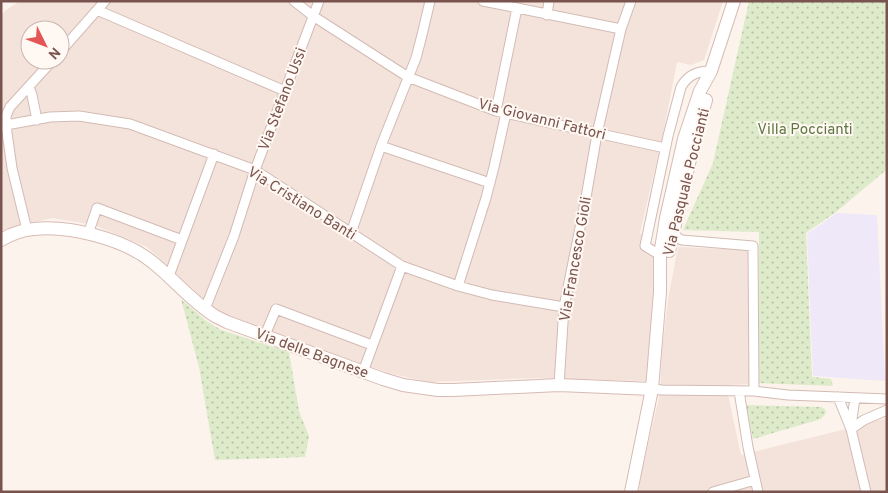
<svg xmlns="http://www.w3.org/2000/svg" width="888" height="493" viewBox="0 0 888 493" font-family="Overpass,sans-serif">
<defs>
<pattern id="park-dots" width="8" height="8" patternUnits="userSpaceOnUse" patternTransform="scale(1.25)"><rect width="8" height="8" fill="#deebca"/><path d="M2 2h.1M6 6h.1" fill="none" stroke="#b9c1a6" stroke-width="1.8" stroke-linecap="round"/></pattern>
</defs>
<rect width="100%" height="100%" fill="#fcf3ec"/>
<!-- residential -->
<path fill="#f4e3db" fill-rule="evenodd" d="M20,1H723L704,60L691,65L677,62L663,134L640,233L659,248L646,381L537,378L429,382L388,373L237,320L217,311L147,247L94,225L52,218L1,231V16L6,10ZM30,30H60V60H30Z
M678,247L752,250L753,384L726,385L741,455L834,432L887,418V492H639L640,479L660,393L662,350L668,300Z"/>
<!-- education -->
<path fill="#efe8f9" d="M837,213L877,215L885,381L813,376L807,234Z"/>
<!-- park -->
<path fill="url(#park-dots)" d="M749,1H887V163L885,171L836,212L806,233L812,377L831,379L833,386L758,383L759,232L683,230L713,163Z
M181,299L205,320L221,330L289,352L299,411L309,436L305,457L215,460L199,367Z
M746,405L821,407L825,409L826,413L821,419L753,439Z"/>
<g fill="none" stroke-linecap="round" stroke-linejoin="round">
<defs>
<path id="minor" d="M294,1L313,16L408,77L496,111L665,148
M483,1L621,29
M97,10L285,91
M547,15L549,1
M60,52L105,1
M29,87L32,95L37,120
M496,111L517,8
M1,127L6,125L50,117L79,116L130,124L255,170L402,266L458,286L492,295L564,307
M381,146L490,183
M27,230L12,168L6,125V116L10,107L53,60
M351,233L381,146L416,58L422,35L430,1
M673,233L678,238L682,240L753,246L754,391
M88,234L97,208L182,240
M660,255L645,246L668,136L681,87C688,75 697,71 711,71
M169,276L214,154
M458,286L486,198L494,167L506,113
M205,309L234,236L255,170L319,1
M265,335L276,309L372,345
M363,372L402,266
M559,385L564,307L585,203L597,134L621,29L631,1
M652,389L662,390L754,391L788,395L887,399
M739,391L748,447L758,492
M838,397L851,429L866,492
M851,426L855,398
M851,429L864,420L887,410
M713,492L755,480"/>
<path id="secondary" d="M1,240C11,234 22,230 34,229C69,225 123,239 151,261C173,278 191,301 215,316L227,322L383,379L403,385L438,390H453L559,385L652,389
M669,251L694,142L706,100
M631,492L652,389L660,292V255L666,218L684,139L700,91L711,71L734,1"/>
</defs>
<!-- minor casing -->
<use href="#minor" stroke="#d2bbb4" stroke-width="11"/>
<!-- secondary casing -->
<use href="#secondary" stroke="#d7bbb4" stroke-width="14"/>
<!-- minor -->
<use href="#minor" stroke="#fff" stroke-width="9"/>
<!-- secondary -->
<use href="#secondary" stroke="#fff" stroke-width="12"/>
</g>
<g text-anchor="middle" stroke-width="4" stroke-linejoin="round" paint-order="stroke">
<!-- street labels -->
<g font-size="15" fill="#79544e" stroke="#fff8f3">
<text transform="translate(282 99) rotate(-69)" y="5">Via Stefano Ussi</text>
<text transform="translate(542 119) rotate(14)" y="5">Via Giovanni Fattori</text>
<text transform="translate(686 182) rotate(-76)" y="5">Via Pasquale Poccianti</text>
<text transform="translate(302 203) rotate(32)" y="5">Via Cristiano Banti</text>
<text transform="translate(575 259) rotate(-80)" y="5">Via Francesco Gioli</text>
<text transform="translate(312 353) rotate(20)" y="5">Via delle Bagnese</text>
</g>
<!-- park labels -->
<g font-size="15" fill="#5e7843" stroke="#fff8f3">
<text x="805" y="134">Villa Poccianti</text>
</g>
</g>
<!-- border -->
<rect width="888" height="493" fill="none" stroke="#79544e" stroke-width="5"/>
<!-- north arrow -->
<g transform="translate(45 45) rotate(132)"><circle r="24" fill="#fff8f3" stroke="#c9b6b1"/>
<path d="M0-4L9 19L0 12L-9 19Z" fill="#e35655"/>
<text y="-8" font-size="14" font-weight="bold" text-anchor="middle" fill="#79544e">N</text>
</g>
</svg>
